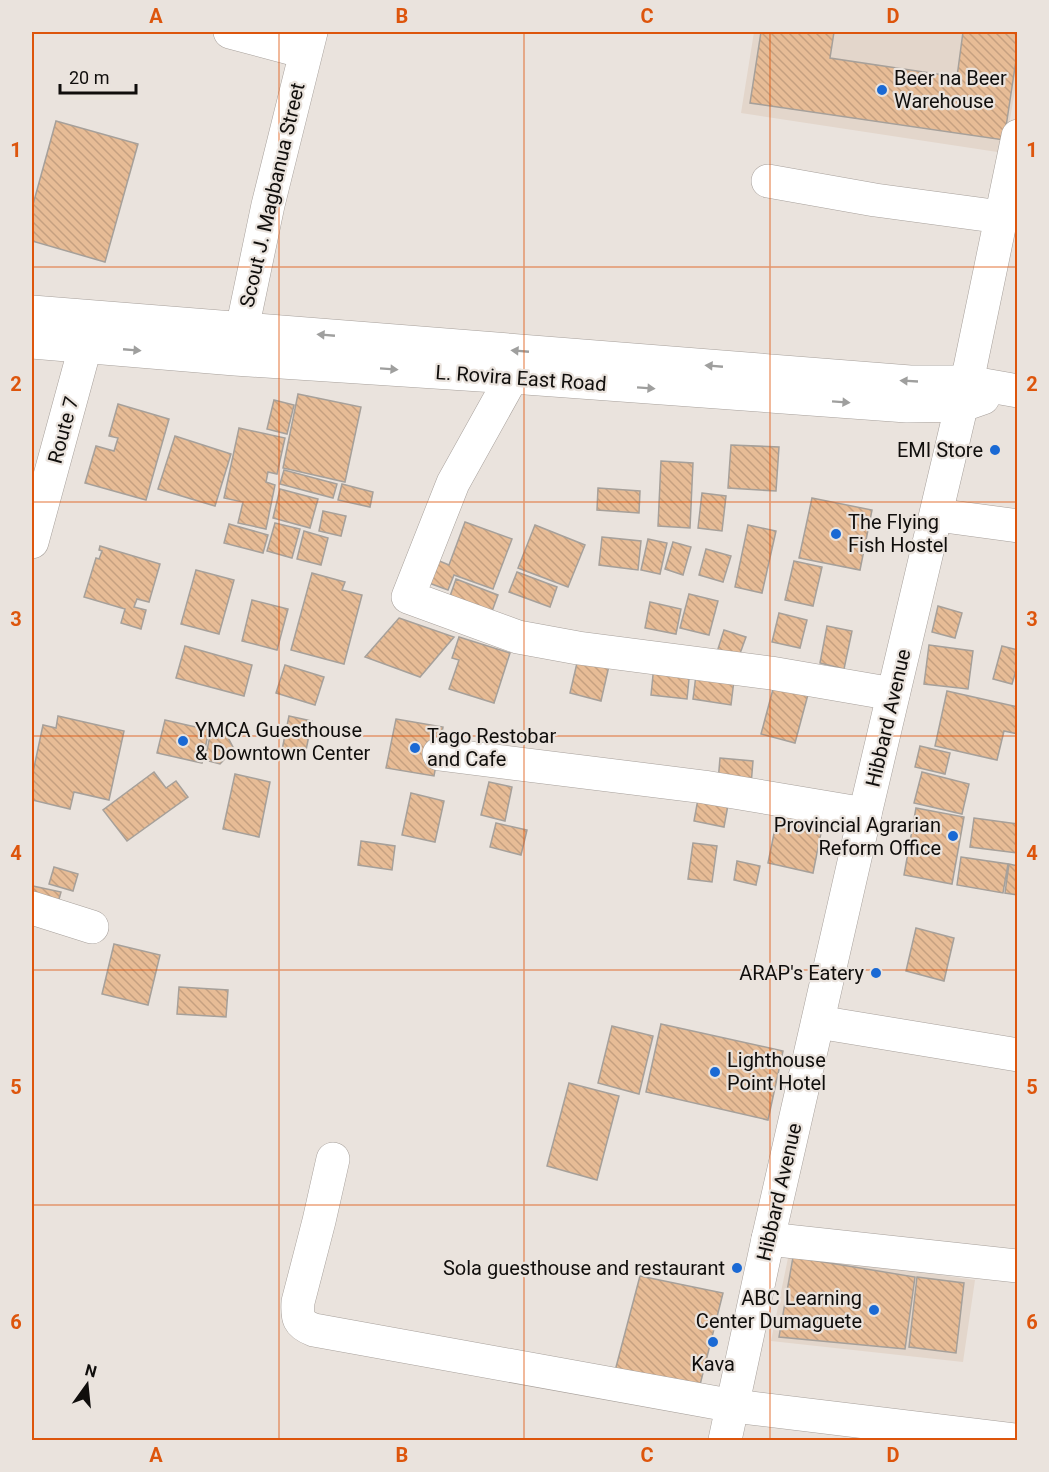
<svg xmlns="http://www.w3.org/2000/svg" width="1049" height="1472" viewBox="0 0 1049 1472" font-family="Roboto,sans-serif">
<defs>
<pattern id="building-back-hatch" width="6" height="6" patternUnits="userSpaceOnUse" patternTransform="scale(1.5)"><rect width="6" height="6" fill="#e7bc96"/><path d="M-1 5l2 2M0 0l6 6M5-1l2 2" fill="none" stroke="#c5a080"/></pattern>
</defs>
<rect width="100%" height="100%" fill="#eae3dd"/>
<!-- built -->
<path fill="#e3d6cb" d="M754,32H1017V79L1004,153L741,113Z
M789,1253L975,1280L963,1362L771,1341Z"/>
<!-- building -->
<path fill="url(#building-back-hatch)" stroke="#a6a09a" stroke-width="1.5" d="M761,32H834L830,58L957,77L963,32H1018V47L1004,140L750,103Z
M56,121L138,144L105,262L32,241V208Z
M298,394L361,407L345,482L283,468Z
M274,400L294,405L287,434L267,429Z
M118,404L169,419L146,500L85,483L96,446L114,451L118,438L109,436Z
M239,428L285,438L277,474L268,472L266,482L275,485L266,529L238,523L243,502L224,498Z
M175,436L231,454L215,506L158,489Z
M731,445L779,447L776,491L728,488Z
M661,461L693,463L690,528L658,526Z
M284,470L337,484L333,498L280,484Z
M342,484L373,492L370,507L338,500Z
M598,488L640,491L639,513L597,510Z
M280,489L318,499L310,528L273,518Z
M702,493L726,496L722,531L698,528Z
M812,498L872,510L860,570L799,558Z
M323,511L346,516L341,536L319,531Z
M465,522L512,539L493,589L454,575L448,590L429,583L437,560L449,565Z
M275,523L300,529L292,558L267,551Z
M229,524L268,535L263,553L224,543Z
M535,525L585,545L568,587L518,568Z
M748,525L776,531L762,593L735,587Z
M304,531L328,538L321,565L297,559Z
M602,537L641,541L638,570L599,565Z
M648,539L667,543L660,574L641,570Z
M673,542L691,547L683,575L665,569Z
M100,546L160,564L149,602L137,599L134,607L146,610L141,629L121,623L125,609L84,597L96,558L99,559L102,551L99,550Z
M706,549L731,556L723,582L699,575Z
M794,561L822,567L813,606L785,600Z
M196,570L234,580L219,634L181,624Z
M517,572L557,587L550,607L509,592Z
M312,573L345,582L342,590L362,595L344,664L291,650Z
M456,579L498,595L491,614L449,599Z
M689,594L718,601L709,635L680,628Z
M252,600L288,609L277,650L242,641Z
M650,602L681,609L676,634L645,628Z
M938,606L962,613L955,638L932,632Z
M779,613L807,620L800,648L772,642Z
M399,618L454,637L420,677L365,657Z
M827,626L852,631L844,669L820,663Z
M724,630L746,637L738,659L717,652Z
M459,637L510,653L494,703L449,689L459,660L452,658Z
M929,645L973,651L968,689L924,684Z
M185,646L252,665L244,696L176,678Z
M1002,646L1018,650V664L1012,684L993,679Z
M580,650L611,657L601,701L570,693Z
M285,665L324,677L315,705L276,693Z
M654,665L690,669L687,699L651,695Z
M697,667L735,672L731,705L693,699Z
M776,678L810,687L795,743L761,734Z
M947,691L1018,707V734L1004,731L997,760L935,746Z
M58,716L124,731L109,800L74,792L70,809L32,800V777L43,725L56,728Z
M289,716L312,721L305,755L282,750Z
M396,719L443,727L434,776L386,768Z
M165,720L209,730L202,763L157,753Z
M211,731L226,734L234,749L220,764L205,760Z
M920,746L950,753L945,774L915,767Z
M720,758L753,761L751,785L718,782Z
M154,772L166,788L176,781L188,797L127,841L103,810Z
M922,772L969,784L962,814L914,803Z
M235,774L270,782L259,837L223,829Z
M489,782L512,787L505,821L481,815Z
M411,793L444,801L435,842L402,835Z
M698,799L728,805L724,827L694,821Z
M916,808L964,817L952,884L904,875Z
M778,814L823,823L813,873L768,863Z
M974,818L1018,824L1017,853L970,847Z
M496,823L527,830L521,855L490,847Z
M361,841L395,846L392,870L358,865Z
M693,843L717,846L712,882L688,879Z
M961,857L1008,864L1003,893L957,885Z
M737,861L760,866L756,885L734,880Z
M1009,864L1018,866V895L1005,893Z
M54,867L78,874L73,891L49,884Z
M33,886L61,892L56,910L32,894Z
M916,928L954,938L944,981L906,971Z
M114,944L160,955L148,1005L102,994Z
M179,987L228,990L226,1017L177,1014Z
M661,1024L783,1051L768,1120L646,1092Z
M612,1026L653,1036L639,1094L598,1083Z
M569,1083L619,1096L597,1180L547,1166Z
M793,1257L915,1277L905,1349L779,1337Z
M640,1276L723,1293L700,1385L615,1371Z
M917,1277L964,1283L956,1353L909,1347Z"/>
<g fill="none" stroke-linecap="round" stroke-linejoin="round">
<defs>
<path id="minor" d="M230,32L305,52
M768,181L875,200L1001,217
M236,358L268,205L311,32
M512,377L453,483L408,597L518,637L578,648L771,673L893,694
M967,382L1018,136
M937,515L1018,526
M32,542L93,318
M439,754L704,787L865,814
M32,908L92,927
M818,1022L1018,1055
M333,1159L319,1221L298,1302C297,1318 298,1324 314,1330L734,1406L1014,1440
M768,1239L1018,1266"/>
<path id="major" d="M32,312L910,382H967L1018,391
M32,342L235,359L512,377L907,406L963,405L983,398
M725,1440L768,1239L865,814L967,382"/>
</defs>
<!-- minor casing -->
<use href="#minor" stroke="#a7a09b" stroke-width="34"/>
<!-- major casing -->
<use href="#major" stroke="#a7a09b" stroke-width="34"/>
<!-- minor -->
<use href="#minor" stroke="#fff" stroke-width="33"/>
<!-- major -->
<use href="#major" stroke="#fff" stroke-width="33"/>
</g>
<!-- one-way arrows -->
<defs><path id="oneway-solid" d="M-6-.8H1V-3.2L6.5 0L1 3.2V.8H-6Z" transform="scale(1.5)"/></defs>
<g fill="#9f9f9e">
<use href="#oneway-solid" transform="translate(326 335) rotate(-175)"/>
<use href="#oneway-solid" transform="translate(132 350) rotate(5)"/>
<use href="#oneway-solid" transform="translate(520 351) rotate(-175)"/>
<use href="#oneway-solid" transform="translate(714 366) rotate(-175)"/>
<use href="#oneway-solid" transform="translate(389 369) rotate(4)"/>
<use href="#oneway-solid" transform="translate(909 381) rotate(-177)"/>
<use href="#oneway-solid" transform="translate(646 388) rotate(4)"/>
<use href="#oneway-solid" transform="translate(841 402) rotate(4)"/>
</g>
<!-- grid -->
<path fill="none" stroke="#dd550c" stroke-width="1.5" stroke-opacity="0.55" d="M279,32V1440M524,32V1440M770,32V1440M32,267H1018M32,502H1018M32,736H1018M32,970H1018M32,1205H1018"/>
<!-- markers -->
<g fill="#1a69d4" stroke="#eae3dd" stroke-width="2">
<circle cx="882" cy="90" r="6"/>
<circle cx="995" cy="450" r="6"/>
<circle cx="836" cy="534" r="6"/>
<circle cx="183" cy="741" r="6"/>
<circle cx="415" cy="748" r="6"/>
<circle cx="953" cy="836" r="6"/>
<circle cx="876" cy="973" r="6"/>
<circle cx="715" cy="1072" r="6"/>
<circle cx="737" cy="1268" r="6"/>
<circle cx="874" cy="1310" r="6"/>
<circle cx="713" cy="1342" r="6"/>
</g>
<g text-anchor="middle" stroke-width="4.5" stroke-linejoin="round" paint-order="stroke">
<!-- poi labels -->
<g font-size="20" fill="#100e0c" stroke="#eae3dd" text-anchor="start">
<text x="894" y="85">Beer na Beer<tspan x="894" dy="23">Warehouse</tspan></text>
<text x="983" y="457" text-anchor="end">EMI Store</text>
<text x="848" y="529">The Flying<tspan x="848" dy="23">Fish Hostel</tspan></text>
<text x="195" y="737">YMCA Guesthouse<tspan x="195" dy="23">&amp; Downtown Center</tspan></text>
<text x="427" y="743">Tago Restobar<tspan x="427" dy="23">and Cafe</tspan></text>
<text x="941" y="832" text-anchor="end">Provincial Agrarian<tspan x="941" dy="23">Reform Office</tspan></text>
<text x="864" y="980" text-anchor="end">ARAP's Eatery</text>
<text x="727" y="1067">Lighthouse<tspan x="727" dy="23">Point Hotel</tspan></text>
<text x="725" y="1275" text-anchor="end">Sola guesthouse and restaurant</text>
<text x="862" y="1305" text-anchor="end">ABC Learning<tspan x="862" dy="23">Center Dumaguete</tspan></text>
<text x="713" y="1371" text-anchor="middle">Kava</text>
</g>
<!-- street labels -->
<g font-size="20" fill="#100e0c" stroke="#eae3dd">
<text transform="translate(272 195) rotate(-77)" y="7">Scout J. Magbanua Street</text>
<text transform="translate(521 378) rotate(4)" y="7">L. Rovira East Road</text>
<text transform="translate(63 430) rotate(-75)" y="7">Route 7</text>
<text transform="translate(888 718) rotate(-77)" y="7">Hibbard Avenue</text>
<text transform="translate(779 1192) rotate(-77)" y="7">Hibbard Avenue</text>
</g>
</g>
<!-- border -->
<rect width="1049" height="1472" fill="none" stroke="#eae3dd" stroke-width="66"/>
<!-- north arrow -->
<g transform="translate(87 1385) rotate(15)" stroke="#eae3dd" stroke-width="4.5" paint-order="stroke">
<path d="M0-4.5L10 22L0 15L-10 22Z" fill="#100e0c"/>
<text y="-9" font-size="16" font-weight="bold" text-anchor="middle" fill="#100e0c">N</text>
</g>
<!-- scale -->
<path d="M60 84v9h76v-9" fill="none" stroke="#100e0c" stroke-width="3"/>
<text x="69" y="84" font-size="18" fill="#100e0c" stroke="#eae3dd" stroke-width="4.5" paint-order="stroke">20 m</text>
<rect x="33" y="33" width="983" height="1406" fill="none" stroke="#dd550c" stroke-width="2"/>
<g font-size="20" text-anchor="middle" font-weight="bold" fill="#dd550c">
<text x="156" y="23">A</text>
<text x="402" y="23">B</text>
<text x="647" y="23">C</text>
<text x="893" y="23">D</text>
<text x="16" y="157">1</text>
<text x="1032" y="157">1</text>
<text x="16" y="391">2</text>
<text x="1032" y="391">2</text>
<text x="16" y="626">3</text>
<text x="1032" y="626">3</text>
<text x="16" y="860">4</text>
<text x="1032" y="860">4</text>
<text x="16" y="1094">5</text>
<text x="1032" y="1094">5</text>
<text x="16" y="1329">6</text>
<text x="1032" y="1329">6</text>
<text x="156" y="1462">A</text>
<text x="402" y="1462">B</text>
<text x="647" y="1462">C</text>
<text x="893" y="1462">D</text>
</g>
</svg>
